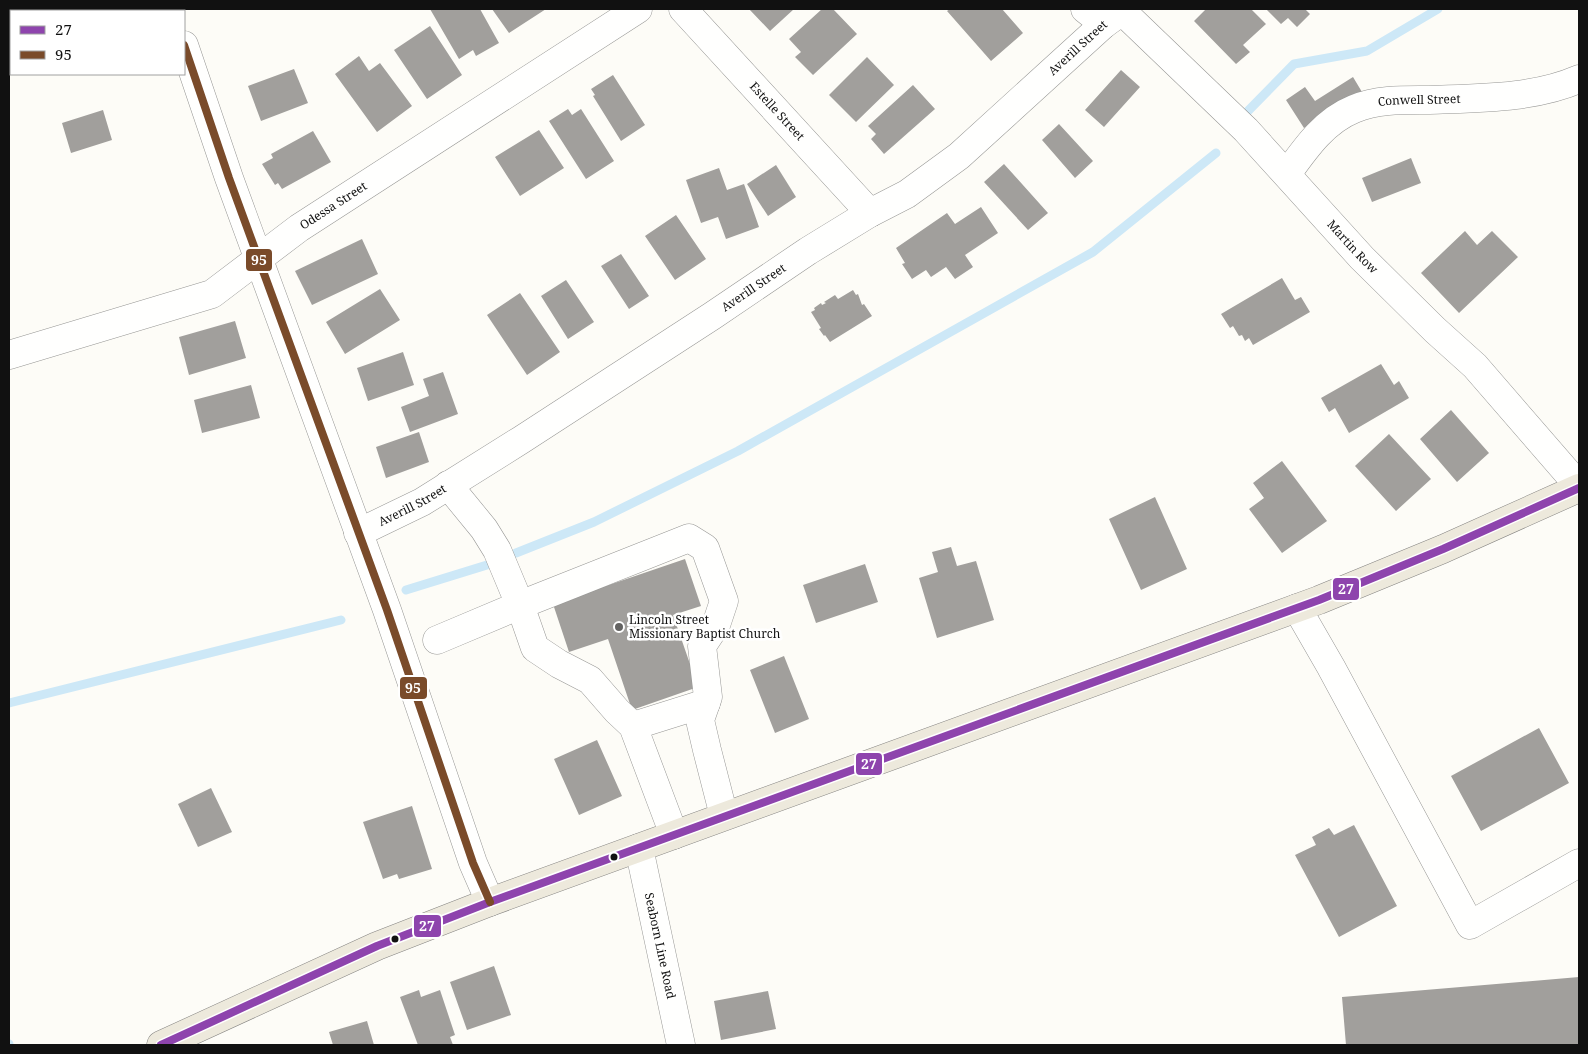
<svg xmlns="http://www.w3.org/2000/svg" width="1588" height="1054" viewBox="0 0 1588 1054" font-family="'Noto Serif',serif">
<rect width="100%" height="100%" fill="#fdfcf7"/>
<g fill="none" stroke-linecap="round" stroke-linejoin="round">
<!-- stream -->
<path stroke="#cde8f7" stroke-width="9" d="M1248,111L1294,64L1367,51L1438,9
M516,553L594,522L738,451L1093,252L1216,153
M406,590L487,565
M9,703L341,620
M9,1044V1045"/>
</g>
<!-- building -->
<path fill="#a19f9c" d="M430,9H480L499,43L476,56L473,50L459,59Z
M492,9H546L509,33Z
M749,9H794L770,31Z
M822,9H833L857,34L813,75L795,57L801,52L789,39Z
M950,9H1002L1023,33L991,61L947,11Z
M1206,9H1251L1266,24L1243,45L1250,52L1236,64L1194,21Z
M1266,9H1305L1310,14L1297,27L1288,18L1281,24Z
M430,26L462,75L427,99L394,50Z
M359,56L369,71L380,63L412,106L377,132L335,74Z
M867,57L894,85L856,122L829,95Z
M294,69L308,103L261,121L248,86Z
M1121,70L1140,87L1104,127L1085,110Z
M613,75L645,125L621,141L593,96L595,95L591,89Z
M1353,77L1362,92L1304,128L1286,100L1305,87L1315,101Z
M913,85L935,109L884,154L871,139L876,134L868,126Z
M568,109L572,115L581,109L614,161L586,179L549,121Z
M103,110L112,140L71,153L62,123Z
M1059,124L1093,161L1075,178L1042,140Z
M539,130L564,168L520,196L495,157Z
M313,131L331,162L282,189L278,183L275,185L262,164L273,158L271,154Z
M1411,158L1421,183L1372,202L1362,178Z
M1004,164L1048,213L1028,230L984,182Z
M776,165L796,197L768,216L747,184Z
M719,168L727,190L744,184L759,227L726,239L718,217L701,223L686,180Z
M981,207L998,233L965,255L973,267L955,279L946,267L931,277L926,270L912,279L902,264L905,263L896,248L947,213L955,224Z
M676,215L706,259L675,280L645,236Z
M1465,231L1477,245L1492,231L1518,257L1459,313L1421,273Z
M362,239L378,274L312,305L295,271Z
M621,254L649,296L629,309L601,266Z
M1282,278L1295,300L1301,297L1310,312L1253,345L1249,338L1245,341L1242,335L1239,336L1233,326L1230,328L1221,314Z
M566,280L594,322L568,339L541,296Z
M380,289L400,320L345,354L326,322Z
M853,290L856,295L858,294L862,305L864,304L872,316L830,342L825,335L824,336L819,329L821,328L811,312L815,310L814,308L821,303L822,305L826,303L824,302L835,295L838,299Z
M520,293L560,352L527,375L487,315Z
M235,321L246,358L189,375L179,337Z
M403,352L414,385L368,401L357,368Z
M1381,364L1394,385L1399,381L1409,398L1349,433L1335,408L1329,412L1321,398Z
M443,372L458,414L410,432L401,407L429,396L423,379Z
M251,385L260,418L202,433L194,400Z
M1451,410L1489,453L1457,482L1420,439Z
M419,432L429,462L386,478L376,447Z
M1389,434L1431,479L1396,511L1355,466Z
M1282,461L1327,521L1282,553L1249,509L1264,498L1253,483Z
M1155,497L1187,569L1141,590L1109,519Z
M951,547L957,566L976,561L994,620L937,638L919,578L938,572L932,552Z
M685,559L701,606L673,615L698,687L632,710L608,639L569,652L553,604Z
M865,564L878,602L816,623L803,585Z
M784,656L809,719L775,733L750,670Z
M1539,728L1569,783L1481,831L1451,776Z
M597,740L622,796L579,815L554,759Z
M211,788L232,832L198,847L178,804Z
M412,806L432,869L399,879L397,874L383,879L363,822Z
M1354,825L1397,906L1339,937L1295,855L1316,845L1312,837L1329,828L1334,835Z
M494,966L511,1015L467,1030L450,982Z
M1579,977V1045H1346L1342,997Z
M419,990L421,997L440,990L455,1035L450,1037L453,1045H418L400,997Z
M768,991L776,1029L721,1040L714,1001Z
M367,1021L374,1045H333L329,1032Z"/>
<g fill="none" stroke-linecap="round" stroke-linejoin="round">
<defs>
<g id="minor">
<path id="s1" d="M683,9L870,213"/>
<path d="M1085,9L1104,24"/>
<path d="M157,11L166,9"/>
<path id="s2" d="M1122,11L1246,130L1362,258L1435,330L1475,366L1579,486"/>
<path d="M184,45L229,178L387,610L473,863L490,902"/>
<path d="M9,54H11"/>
<path id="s3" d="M1287,174C1305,149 1324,121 1354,109C1378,99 1404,100 1429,100C1478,98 1533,99 1579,79"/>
<path id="s4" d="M9,355L212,294L299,228L638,9"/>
<path id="s5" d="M358,533L422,502L521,440L712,316L808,251L870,213L907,194L959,156L1104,24L1125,9"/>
<path d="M1297,608L1331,667L1470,925L1579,863"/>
<path d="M437,640L520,605L497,550L484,529L448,485"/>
<path d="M633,726L706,703"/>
<path d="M674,835L633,726L617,711L590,680L559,664L535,648L520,605L689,538L705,548L724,601L716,625L702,646L708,697L700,720L707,750L724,816"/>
<path id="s6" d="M639,848L681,1045"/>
</g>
<path id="major" d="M161,1045L377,946L490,902L1319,600L1443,549L1579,488"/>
</defs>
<!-- minor casing -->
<use href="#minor" stroke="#979795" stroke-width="29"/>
<!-- major casing -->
<use href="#major" stroke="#858482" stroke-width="29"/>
<!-- minor -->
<use href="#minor" stroke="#fffffe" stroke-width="28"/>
<!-- major -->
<use href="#major" stroke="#ede9dc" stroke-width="28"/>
<defs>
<path id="bus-1" d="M161,1045L377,946L490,902L1319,600L1443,549L1579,488"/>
<path id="bus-2" d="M184,45L229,178L387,610L473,863L490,902"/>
</defs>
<!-- bus-1 casing -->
<use href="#bus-1" stroke="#fff" stroke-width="11"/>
<!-- bus-2 casing -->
<use href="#bus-2" stroke="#fff" stroke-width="11"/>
<!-- bus-1 -->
<use href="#bus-1" stroke="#8e44ad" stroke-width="8"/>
<!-- bus-2 -->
<use href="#bus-2" stroke="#7a4b2a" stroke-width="8"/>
</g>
<!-- markers -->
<circle fill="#646362" stroke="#fff" stroke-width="2" cx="619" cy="627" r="5"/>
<g fill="#111" stroke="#fff" stroke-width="2">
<circle cx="614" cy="857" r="4.5"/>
<circle cx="395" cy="939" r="4.5"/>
</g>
<g text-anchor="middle" stroke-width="5" stroke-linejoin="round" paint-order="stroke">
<!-- street labels -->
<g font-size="12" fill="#111" stroke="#fff">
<text dy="4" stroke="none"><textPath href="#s5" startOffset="871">Averill Street</textPath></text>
<text dy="4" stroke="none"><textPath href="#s3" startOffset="161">Conwell Street</textPath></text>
<text dy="4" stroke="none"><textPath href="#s1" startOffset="139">Estelle Street</textPath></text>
<text dy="4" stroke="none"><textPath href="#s4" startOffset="362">Odessa Street</textPath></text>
<text dy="4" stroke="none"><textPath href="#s2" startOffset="330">Martin Row</textPath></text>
<text dy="4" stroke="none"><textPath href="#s5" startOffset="466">Averill Street</textPath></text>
<text dy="4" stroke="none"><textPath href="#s5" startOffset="61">Averill Street</textPath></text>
<text dy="4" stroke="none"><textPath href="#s6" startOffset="100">Seaborn Line Road</textPath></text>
</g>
<!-- poi labels -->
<g font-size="12" fill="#111" stroke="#fff" text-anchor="start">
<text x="629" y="624">Lincoln Street<tspan x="629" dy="14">Missionary Baptist Church</tspan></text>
</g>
</g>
<g stroke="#fff" stroke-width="2">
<rect x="245" y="248" width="28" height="24" rx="5" fill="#7a4b2a"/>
<rect x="1332" y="577" width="28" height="24" rx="5" fill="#8e44ad"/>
<rect x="399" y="676" width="29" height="24" rx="5" fill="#7a4b2a"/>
<rect x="855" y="752" width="28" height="24" rx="5" fill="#8e44ad"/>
<rect x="413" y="914" width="29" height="24" rx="5" fill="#8e44ad"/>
</g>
<g font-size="14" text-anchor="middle" font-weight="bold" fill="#fff">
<text x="259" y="265">95</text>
<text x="1346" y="594">27</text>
<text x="413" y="693">95</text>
<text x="869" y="769">27</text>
<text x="427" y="931">27</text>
</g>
<!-- border -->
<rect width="1588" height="1054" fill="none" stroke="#111111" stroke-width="20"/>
<!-- legend -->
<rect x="10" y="10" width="175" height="65" fill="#ffffff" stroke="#a0a0a0"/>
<rect x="20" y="26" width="25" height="8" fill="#8e44ad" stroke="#a0a0a0"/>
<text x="55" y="35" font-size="15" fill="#111111">27</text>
<rect x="20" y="51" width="25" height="8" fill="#7a4b2a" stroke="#a0a0a0"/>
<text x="55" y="60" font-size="15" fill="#111111">95</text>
</svg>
